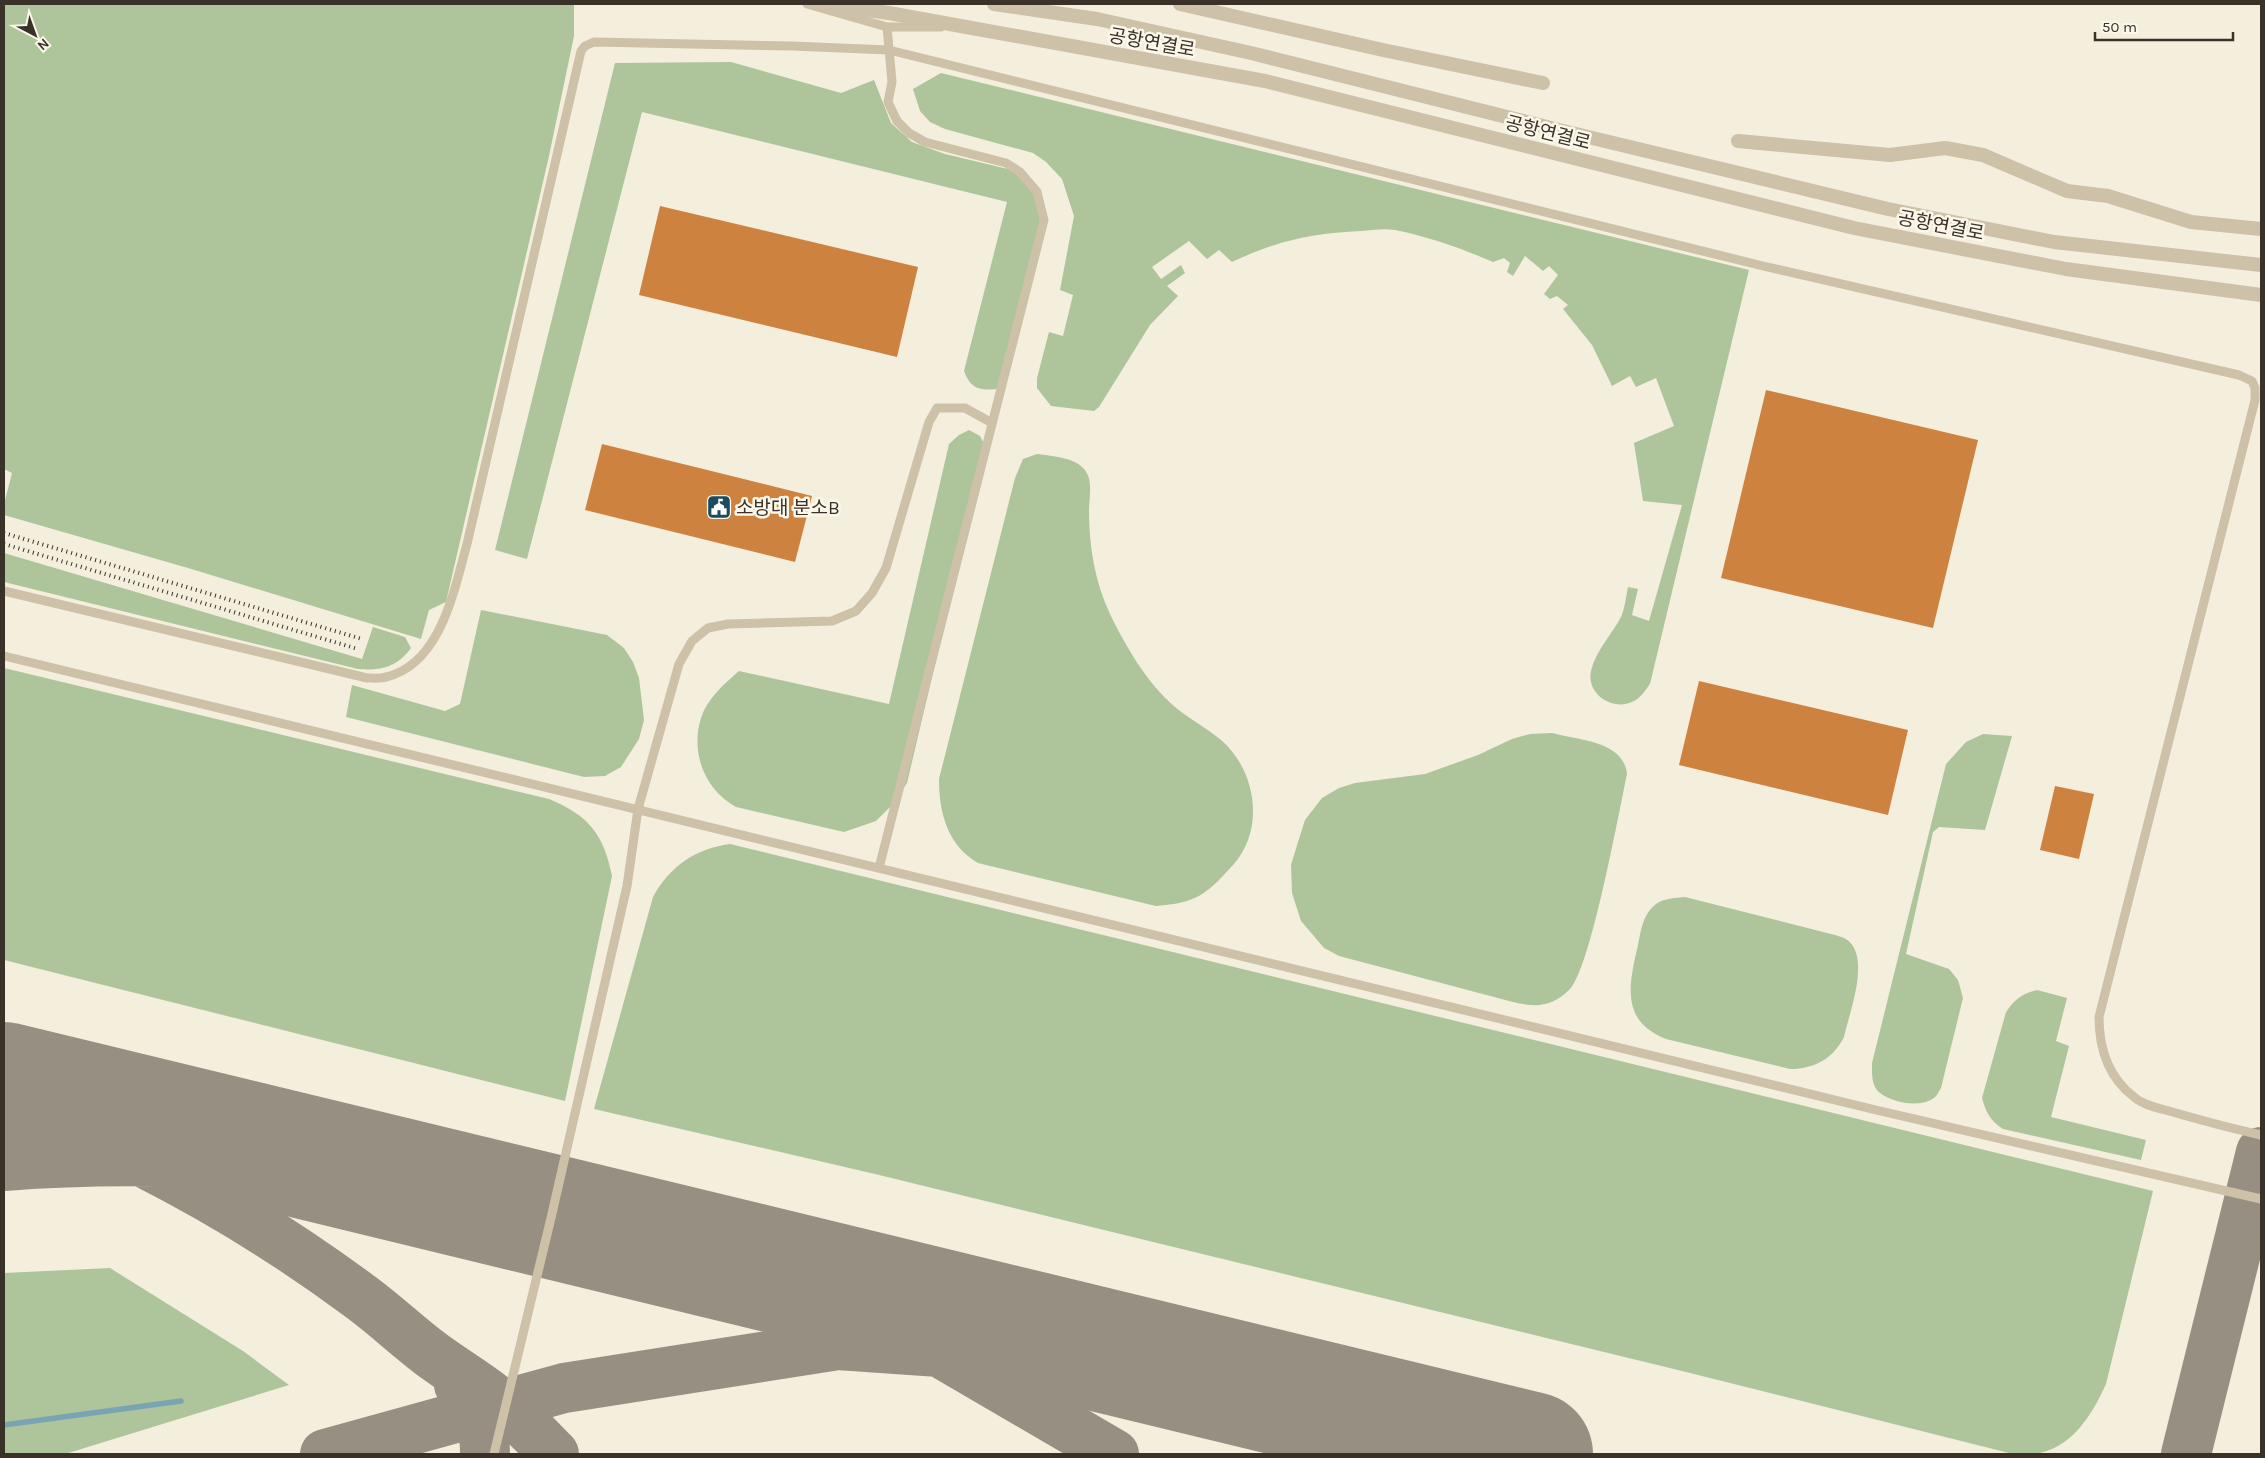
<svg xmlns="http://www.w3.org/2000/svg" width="2265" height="1458" viewBox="0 0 2265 1458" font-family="Karla,'Noto Sans KR',sans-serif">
<rect width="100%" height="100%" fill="#f4eedd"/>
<!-- green -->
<path fill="#aec59b" d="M4,4H574V36L549,156L446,602L429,610L421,639L188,568L4,515V504L12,473L4,469Z
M731,62L841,93L874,80L891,123L912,142L945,154L1012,170L1039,191L1041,221L1004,381L996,389C979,391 970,388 964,371L1007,202L642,112L527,559L495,550L615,63Z
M941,73L1749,270L1650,684C1645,691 1641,697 1634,701C1614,712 1586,695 1591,671C1595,652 1612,634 1621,617C1625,608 1626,596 1628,587L1638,589L1632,615L1649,621L1682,505L1643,501L1634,443L1674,426L1656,378L1636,387L1630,376L1612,386L1592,345L1563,309L1568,305L1557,296L1550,299L1544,294L1558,275L1549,266L1543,271L1525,256L1513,276L1507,272L1510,263L1504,258L1493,262C1461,248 1429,237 1395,230C1384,228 1372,230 1361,231C1311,233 1277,241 1232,262L1219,250L1207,259L1189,241L1152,267L1161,279L1181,265L1185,273L1167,286L1178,296L1150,325L1099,407L1094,411L1051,406L1037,388V378L1049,332L1063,336L1073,295L1060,290L1074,216L1062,179L1046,162L1033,153L945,129L930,122L920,111L913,89Z
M969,430L980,436L986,448L907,783L894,803L876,821L844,832L736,807C705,790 690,753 701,718C707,699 724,684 739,671L889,704L949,444L959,435Z
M1037,454C1051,456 1073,457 1083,468C1094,478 1089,498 1089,511C1089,547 1095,582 1110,614C1126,647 1147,683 1175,707C1189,719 1207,728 1221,740C1257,771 1265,830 1233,865C1206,895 1196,903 1156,906L978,863C947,845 939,812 939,779L1015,478L1023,459Z
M4,553L362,659L373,627L405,637L411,648C397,667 381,671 358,669L4,582Z
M481,610L607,635L624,648L633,662L639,678L644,720L639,739L621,767L605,776L584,777L346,717L352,685L445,711L460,704Z
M4,668L549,799C588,815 604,834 612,876L565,1101L4,960Z
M1552,733C1578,740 1624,741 1627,774C1619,811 1590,972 1569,990C1550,1008 1536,1007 1513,1002L1339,956L1324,948L1301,921L1292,893L1291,865L1298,842L1305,820L1322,798L1339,788L1355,783L1425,774L1478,755L1512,739L1530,734Z
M1983,734L2012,736L1985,830L1939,827L1933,832L1906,954L1949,969L1958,980L1963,998L1941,1088C1939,1091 1937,1096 1934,1098C1920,1108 1893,1103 1880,1093C1871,1086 1872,1073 1872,1063L1946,764L1966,742Z
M730,844L2153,1191L2106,1384C2092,1415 2071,1450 2033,1454C2025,1455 2017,1454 2009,1453L1682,1371L875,1174L594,1109L653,897C670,866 695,849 730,844Z
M1685,897L1835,935C1838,936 1843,937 1846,939C1872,956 1849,1013 1844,1037C1833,1059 1814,1069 1790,1069L1666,1039C1620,1021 1629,984 1638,945C1641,930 1643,914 1656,904C1664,898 1676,898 1685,897Z
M2037,990L2067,998L2056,1041L2069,1046L2051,1117L2146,1140L2141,1160L2003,1129C1991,1121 1986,1113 1982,1098L2006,1012C2015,999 2022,994 2037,990Z
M110,1268L243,1351L289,1385L65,1454H4V1273Z"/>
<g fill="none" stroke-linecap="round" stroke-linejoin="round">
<!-- stream -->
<path stroke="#79a5b3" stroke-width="5.5" d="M4,1425L181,1401"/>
<!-- taxiway -->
<path stroke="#979082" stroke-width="50" d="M4,1100C129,1149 249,1214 358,1295C383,1313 406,1335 431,1354C455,1372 482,1387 505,1407C523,1421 538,1438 554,1454
M4,1166C109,1158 214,1160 319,1173C372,1179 424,1190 476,1200
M699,1254L841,1307L939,1352L1114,1454
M459,1385C479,1407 485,1425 485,1454
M325,1454L564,1388L838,1345L939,1352L1012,1353L1177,1368
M2186,1454L2261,1152"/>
<!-- runway -->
<path stroke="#979082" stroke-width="124" d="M4,1084L1531,1454"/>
</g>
<!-- building -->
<path fill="#ce8240" d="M660,206L918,267L897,357L639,295Z
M1766,390L1978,440L1933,628L1721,578Z
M602,444L812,496L795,562L585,510Z
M1699,681L1908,730L1888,815L1679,765Z
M2055,786L2094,794L2079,859L2040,850Z"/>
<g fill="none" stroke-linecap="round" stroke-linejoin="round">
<!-- service -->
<path stroke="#cdc1a7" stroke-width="9" d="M807,4L887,27H941
M4,591L367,678C373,678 380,679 386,677C441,664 454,590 467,544L581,51L585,46L594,42L792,46L889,50L1763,266L2239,375L2252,381L2255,388V400L2099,1017C2099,1048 2108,1077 2134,1097C2143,1105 2158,1108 2169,1111C2200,1120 2230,1128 2261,1135
M4,656L1876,1110L2261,1199
M879,868L1044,220L1037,192L1020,172L1006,163L925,142L909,133L897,121L888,102L892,82L887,27
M494,1454L551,1218L627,886L638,809L679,664L692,641L708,628L728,624L832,621L856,611L872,593L886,568L929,422L937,408H965L992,423"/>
<!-- minor -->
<path stroke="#cdc1a7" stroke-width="14" d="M1180,4L1383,50L1543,83
M1738,141L1890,155L1945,148L1983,155L2067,191L2108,196L2191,222L2261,229"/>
<!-- tertiary -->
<path stroke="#cdc1a7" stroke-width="14" d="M825,4L889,13L1265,81L1854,228L2066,269L2261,295
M994,4L1097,19L1251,53L1559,130L1888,209L2054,242L2261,265"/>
<!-- rail -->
<path stroke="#3a3128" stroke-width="4" stroke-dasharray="1 4" stroke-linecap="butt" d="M4,533L362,639
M4,544L358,649"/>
</g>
<!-- icons -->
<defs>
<symbol id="civic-square" viewBox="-11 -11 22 22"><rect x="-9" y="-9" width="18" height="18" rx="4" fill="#1a4b5e" stroke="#fbf7ea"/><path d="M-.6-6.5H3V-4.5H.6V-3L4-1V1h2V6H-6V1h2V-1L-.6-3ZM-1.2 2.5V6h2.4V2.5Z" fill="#fff"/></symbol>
</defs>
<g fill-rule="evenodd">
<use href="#civic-square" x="705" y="493" width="28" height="28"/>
</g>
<g text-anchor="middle" stroke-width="5" stroke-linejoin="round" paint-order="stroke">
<!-- street labels -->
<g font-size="19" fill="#3a3128" stroke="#fbf7ea">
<text transform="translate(1152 42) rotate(10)" y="7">공항연결로</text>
<text transform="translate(1548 132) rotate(14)" y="7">공항연결로</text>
<text transform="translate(1941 225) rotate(11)" y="7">공항연결로</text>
</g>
<!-- poi labels -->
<g font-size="19" fill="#3a3128" stroke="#fbf7ea" text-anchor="start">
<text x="736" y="514">소방대 분소B</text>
</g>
</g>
<!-- border -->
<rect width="2265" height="1458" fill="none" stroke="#3a3128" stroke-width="10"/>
<!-- north arrow -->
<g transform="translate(35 35) rotate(139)" stroke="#fbf7ea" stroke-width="4" paint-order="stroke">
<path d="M0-4L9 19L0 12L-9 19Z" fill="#3a3128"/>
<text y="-8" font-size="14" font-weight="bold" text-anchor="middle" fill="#3a3128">N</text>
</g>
<!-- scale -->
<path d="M2095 32v8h138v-8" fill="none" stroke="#3a3128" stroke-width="2.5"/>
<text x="2102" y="32" font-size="15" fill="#3a3128" stroke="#fbf7ea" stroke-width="4" paint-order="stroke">50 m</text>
</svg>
